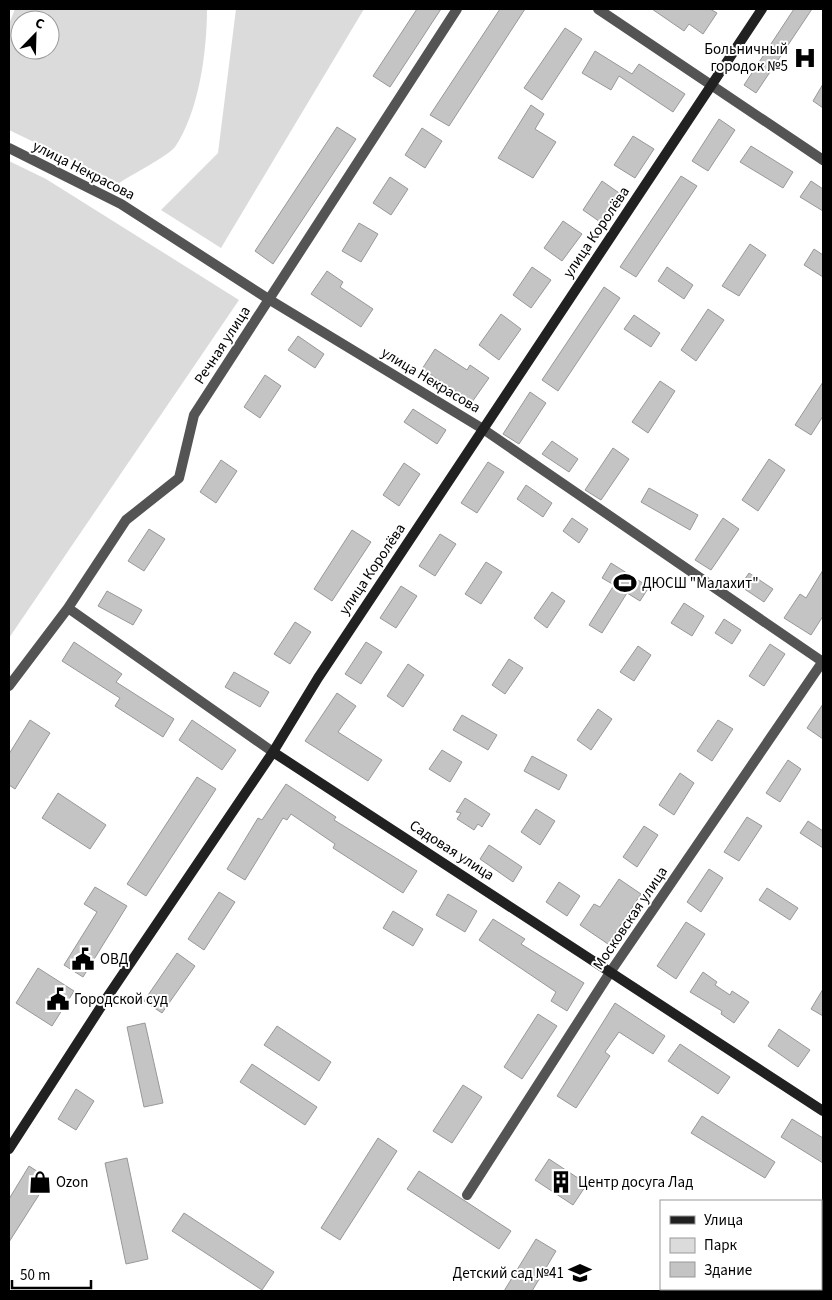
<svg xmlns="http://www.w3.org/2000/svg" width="832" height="1300" viewBox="0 0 832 1300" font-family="'Source Sans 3',sans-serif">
<rect width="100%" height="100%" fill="#fff"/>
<!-- green -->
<path fill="#dbdbdb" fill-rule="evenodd" d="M15,9H207C207,51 199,112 175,147C168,156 131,175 119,183L9,130V24ZM20,20H50V50H20Z
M236,9H364L221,248L161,210L218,153Z
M9,161L46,179L239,300L9,638Z"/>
<!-- building -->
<path fill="#c4c4c4" stroke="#989898" d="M417,9H441L390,87L373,76Z
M500,9H525L449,126L430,115Z
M652,9H710L717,13L703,34L689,24L684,31Z
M794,9H812L756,93L744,85Z
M565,28L582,39L542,100L524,88Z
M595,51L632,74L639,64L685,94L673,112L619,76L611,90L582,73Z
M823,84V108L813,101Z
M531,105L544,114L535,129L556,142L533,178L498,158Z
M719,119L735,130L708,171L692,161Z
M337,127L356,139L273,264L255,251Z
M422,128L442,141L425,168L405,155Z
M633,136L654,149L635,178L614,165Z
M751,146L793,172L783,188L740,162Z
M681,176L697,186L636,277L620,267Z
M390,177L408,189L391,215L373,203Z
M602,181L622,195L603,224L583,210Z
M811,181L823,189V211L800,197Z
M563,221L582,234L562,261L544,248Z
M359,223L378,234L361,262L342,251Z
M750,244L766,255L739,296L722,286Z
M814,249L823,255V277L804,265Z
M532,267L551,280L531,308L513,295Z
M667,267L693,285L684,299L658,281Z
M327,271L343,282L340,287L373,309L361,327L311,294Z
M604,287L620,298L558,391L542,380Z
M708,309L724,320L696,361L681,350Z
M501,314L521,329L499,360L479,345Z
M634,315L660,333L651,347L624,329Z
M298,336L324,354L315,368L288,350Z
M435,349L467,370L470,365L489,378L472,402L422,369Z
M265,375L281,386L260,418L244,407Z
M660,381L675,391L648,433L632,422Z
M823,382V416L811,435L795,425Z
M530,392L546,403L519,444L503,434Z
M413,409L446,430L437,444L404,422Z
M552,441L578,459L569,472L542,454Z
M613,448L629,459L601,500L585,490Z
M769,459L785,470L758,511L742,500Z
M221,460L237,471L216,503L200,492Z
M488,462L504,472L477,513L461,503Z
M404,463L420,474L399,506L383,495Z
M526,485L552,503L543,517L517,499Z
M649,488L698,515L690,530L641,502Z
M572,518L588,529L579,543L563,531Z
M723,518L739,529L711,570L695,560Z
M149,529L165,539L144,571L128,561Z
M352,530L371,542L332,601L314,589Z
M440,534L456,544L435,576L419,566Z
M486,562L502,572L481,604L465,594Z
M611,563L649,587L640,601L627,593L602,633L589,625L614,585L602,578Z
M823,570V616L811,635L784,618L800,594L806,598Z
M749,573L773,589L764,602L740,586Z
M401,586L417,596L396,628L380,618Z
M107,591L142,610L133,625L98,606Z
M552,592L565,601L547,628L534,618Z
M684,603L704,616L692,636L671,623Z
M724,619L741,630L732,644L715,633Z
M295,622L311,632L290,664L274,654Z
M74,642L122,674L116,682L174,719L163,737L115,706L120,698L62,661Z
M366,642L382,652L361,684L345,674Z
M770,644L785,654L764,686L749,676Z
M638,646L651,655L634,681L620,672Z
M509,659L523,668L505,694L492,685Z
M408,664L424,675L403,707L387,696Z
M234,672L269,692L260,707L225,687Z
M337,693L356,706L338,732L382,760L368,781L305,741Z
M823,704V739L807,728Z
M598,709L612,719L591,750L577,740Z
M462,715L497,735L488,750L453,730Z
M30,720L50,733L15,789L9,785V754Z
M192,720L236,750L222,770L179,740Z
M718,720L733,729L712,761L697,751Z
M442,750L462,762L450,782L429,769Z
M532,756L567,775L559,790L524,771Z
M788,760L801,769L780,802L766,793Z
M680,773L694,783L674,815L659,805Z
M197,777L216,789L146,896L127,884Z
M286,784L336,817L334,820L417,871L403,893L333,848L335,844L291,814L287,820L283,818L245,880L227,869L258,818L262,820Z
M58,793L106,825L90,849L42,818Z
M465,798L490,814L482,827L478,824L474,830L457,819L461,813L456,812Z
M536,809L555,821L540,845L521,832Z
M747,817L762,826L739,861L724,852Z
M808,821L823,831V848L800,833Z
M644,826L658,835L637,867L623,857Z
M489,845L522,867L513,882L480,859Z
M709,869L723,878L701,912L687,902Z
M619,879L641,894L608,944L580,925L594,904L600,907Z
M559,882L580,896L567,916L546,902Z
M95,887L127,906L83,977L64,965L97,912L84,904Z
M767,888L798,908L790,920L759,900Z
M219,892L235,902L204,950L188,939Z
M448,894L477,911L465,932L436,915Z
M393,911L423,929L413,946L383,928Z
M493,919L525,939L521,944L584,983L567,1011L551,1001L556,992L479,940Z
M686,922L705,934L676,979L657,966Z
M177,953L195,966L162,1013L144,1001Z
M38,968L74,991L52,1026L16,1003Z
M703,972L717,982L715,985L730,995L732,991L749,1002L734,1023L721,1014L722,1011L690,992Z
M823,989V1016L811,1009Z
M615,1003L665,1036L653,1054L619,1032L605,1052L610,1056L576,1108L557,1096Z
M538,1014L557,1026L522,1079L504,1067Z
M145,1023L163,1103L144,1107L127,1027Z
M277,1026L331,1062L319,1081L264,1045Z
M779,1029L810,1050L798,1067L768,1046Z
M680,1044L730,1077L718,1094L668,1061Z
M252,1064L317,1107L305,1125L240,1082Z
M463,1085L482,1097L452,1143L433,1131Z
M76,1089L94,1101L76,1130L58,1119Z
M702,1116L775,1162L765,1178L691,1133Z
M792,1119L823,1138V1163L781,1137Z
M378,1138L397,1151L340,1240L321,1228Z
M127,1158L148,1259L126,1264L105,1163Z
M549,1159L587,1184L573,1205L535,1180Z
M29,1166L49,1179L9,1242V1199Z
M419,1171L511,1231L499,1249L407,1189Z
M184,1213L274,1272L262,1290L172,1231Z
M536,1239L556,1251L532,1291H504Z"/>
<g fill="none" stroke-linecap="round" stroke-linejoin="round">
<!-- street -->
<path stroke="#545454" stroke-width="10" d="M598,9L823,160
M9,148L121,204L270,300L483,429L823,662
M68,608L273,752
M9,686L68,608L126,520L179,478L194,415L457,9
M467,1195L611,971L823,661"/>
<!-- secondary -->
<path stroke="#212121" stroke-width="10" d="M273,752L823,1111
M9,1149L106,999L273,752L318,678L762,9"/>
</g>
<!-- icons -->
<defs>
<symbol id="hospital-bare" viewBox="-9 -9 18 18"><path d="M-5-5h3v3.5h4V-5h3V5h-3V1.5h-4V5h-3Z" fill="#000" stroke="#fff" stroke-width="2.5" paint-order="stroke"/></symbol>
<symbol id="stadium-bare" viewBox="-9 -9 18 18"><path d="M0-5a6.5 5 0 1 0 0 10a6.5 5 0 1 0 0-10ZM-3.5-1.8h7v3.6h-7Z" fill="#000" stroke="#fff" stroke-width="2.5" paint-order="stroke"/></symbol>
<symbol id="civic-bare" viewBox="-9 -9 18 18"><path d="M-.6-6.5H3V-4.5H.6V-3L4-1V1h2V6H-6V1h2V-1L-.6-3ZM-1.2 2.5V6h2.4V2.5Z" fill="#000" stroke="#fff" stroke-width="2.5" paint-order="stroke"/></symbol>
<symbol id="shop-bare" viewBox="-9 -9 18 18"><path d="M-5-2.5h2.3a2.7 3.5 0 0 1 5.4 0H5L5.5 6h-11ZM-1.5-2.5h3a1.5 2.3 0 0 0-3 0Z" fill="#000" stroke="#fff" stroke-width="2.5" paint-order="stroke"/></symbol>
<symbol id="building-bare" viewBox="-9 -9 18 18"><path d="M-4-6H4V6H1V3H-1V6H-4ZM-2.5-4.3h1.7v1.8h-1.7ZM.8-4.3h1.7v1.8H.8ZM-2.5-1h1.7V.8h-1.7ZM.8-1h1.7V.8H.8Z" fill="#000" stroke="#fff" stroke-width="2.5" paint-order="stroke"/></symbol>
<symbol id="school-bare" viewBox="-9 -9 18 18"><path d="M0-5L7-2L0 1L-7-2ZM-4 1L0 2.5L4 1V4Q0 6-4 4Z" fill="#000" stroke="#fff" stroke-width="2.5" paint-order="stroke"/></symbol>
</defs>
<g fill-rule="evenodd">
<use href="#hospital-bare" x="789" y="42" width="32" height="32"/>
<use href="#stadium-bare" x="609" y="567" width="32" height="32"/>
<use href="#civic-bare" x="67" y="943" width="32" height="32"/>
<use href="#civic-bare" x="42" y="983" width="32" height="32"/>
<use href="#shop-bare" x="24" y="1166" width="32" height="32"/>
<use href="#building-bare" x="545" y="1166" width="32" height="32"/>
<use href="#school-bare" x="564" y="1257" width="32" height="32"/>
</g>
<g text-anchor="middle" stroke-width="4" stroke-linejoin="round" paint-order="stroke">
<!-- poi labels -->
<g font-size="15" fill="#000" stroke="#fff" text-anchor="start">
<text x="788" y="54" text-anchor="end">Больничный<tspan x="788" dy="17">городок №5</tspan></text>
<text x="642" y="588">ДЮСШ "Малахит"</text>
<text x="100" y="964">ОВД</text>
<text x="74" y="1004">Городской суд</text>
<text x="56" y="1187">Ozon</text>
<text x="578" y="1187">Центр досуга Лад</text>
<text x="564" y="1278" text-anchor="end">Детский сад №41</text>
</g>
<!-- street labels -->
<g font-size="15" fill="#000" stroke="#fff">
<text transform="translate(84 170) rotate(27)" y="5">улица Некрасова</text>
<text transform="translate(596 232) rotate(-56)" y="5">улица Королёва</text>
<text transform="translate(222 345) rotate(-57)" y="5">Речная улица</text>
<text transform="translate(431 380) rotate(31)" y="5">улица Некрасова</text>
<text transform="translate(372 569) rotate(-56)" y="5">улица Королёва</text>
<text transform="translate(452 850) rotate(33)" y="5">Садовая улица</text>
<text transform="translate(630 918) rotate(-56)" y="5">Московская улица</text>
</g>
</g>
<!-- border -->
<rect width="832" height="1300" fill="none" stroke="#000000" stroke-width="20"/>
<!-- legend -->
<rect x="660" y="1200" width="162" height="90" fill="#ffffff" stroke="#999999"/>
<rect x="670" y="1216" width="25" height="8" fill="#212121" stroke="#999999"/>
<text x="704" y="1225" font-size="15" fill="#000000">Улица</text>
<rect x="670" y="1238" width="25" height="15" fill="#dbdbdb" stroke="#999999"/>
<text x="704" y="1250" font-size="15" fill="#000000">Парк</text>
<rect x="670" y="1262" width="25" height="15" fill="#c4c4c4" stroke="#999999"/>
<text x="704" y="1275" font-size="15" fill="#000000">Здание</text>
<!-- north arrow -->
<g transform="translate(35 35) rotate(23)"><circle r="24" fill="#ffffff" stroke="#999999"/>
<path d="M0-4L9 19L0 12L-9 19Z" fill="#000000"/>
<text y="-8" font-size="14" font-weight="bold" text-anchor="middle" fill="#000000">С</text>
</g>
<!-- scale -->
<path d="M12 1280v8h79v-8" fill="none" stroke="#000000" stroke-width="2.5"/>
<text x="20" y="1280" font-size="15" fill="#000000" stroke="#ffffff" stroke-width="4" paint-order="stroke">50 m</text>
</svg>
